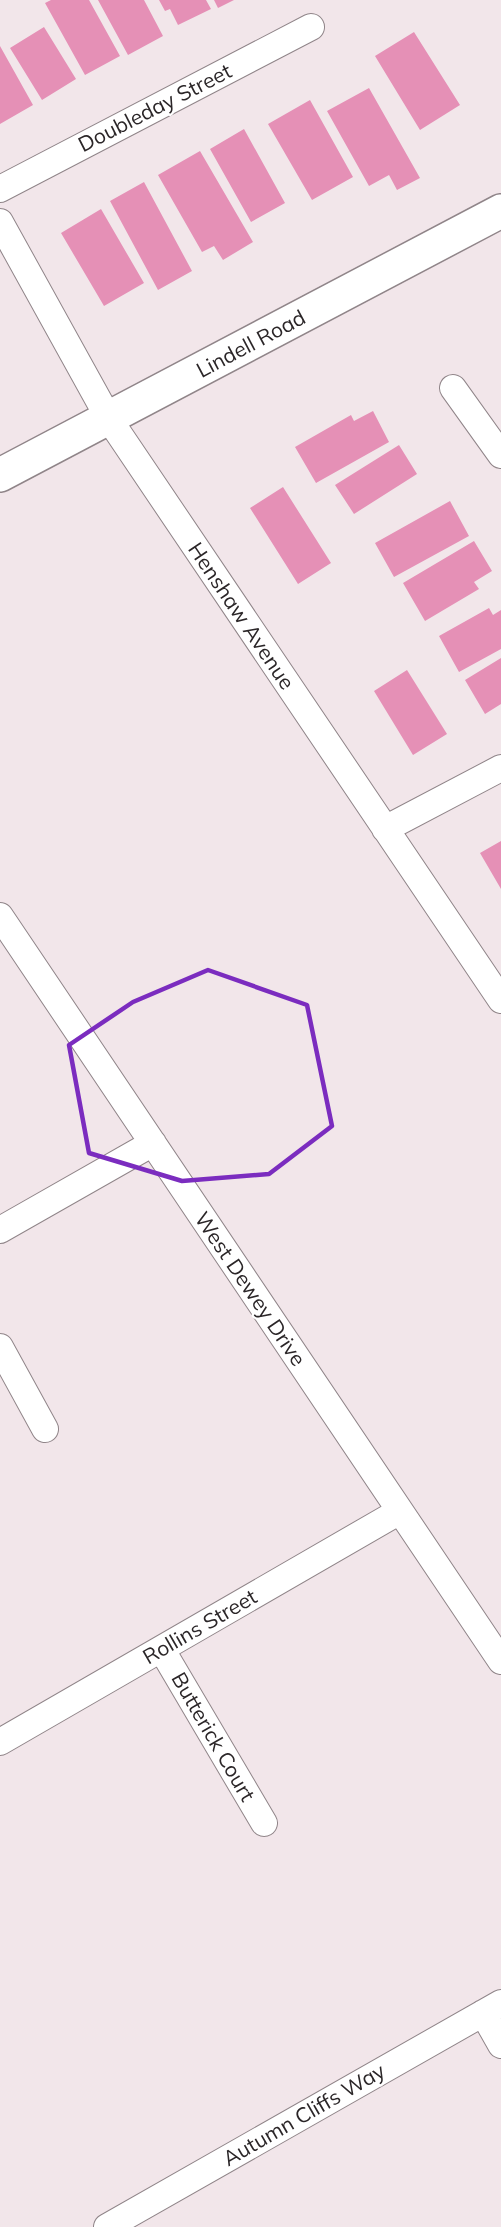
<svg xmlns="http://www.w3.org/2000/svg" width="501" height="2227" viewBox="0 0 501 2227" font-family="Mulish,sans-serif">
<rect width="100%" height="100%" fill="#f2e6ea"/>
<!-- building -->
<path fill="#e590b6" d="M51,0H89L120,56L85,75L45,3Z
M98,0H144L163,36L128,55Z
M159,0H206L211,9L178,25L170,9L165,11Z
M214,0H234L218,8Z
M44,27L76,79L42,100L10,48Z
M414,32L460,105L420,130L375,56Z
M0,46L33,105L0,124Z
M369,88L420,178L397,190L389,175L369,186L327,111Z
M310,100L353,177L312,200L268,124Z
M244,129L285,203L251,222L210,149Z
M200,151L253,242L223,260L214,246L202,252L158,175Z
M144,182L192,271L158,290L110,201Z
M101,209L144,283L104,306L61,233Z
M373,411L389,442L316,483L295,447L351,415L354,421Z
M399,445L417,474L354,514L335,485Z
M283,487L331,563L298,584L250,508Z
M450,501L469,536L394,577L375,543Z
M474,541L492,571L474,582L479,589L425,621L403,583Z
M489,608L493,615L501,610V649L459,672L439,636Z
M501,658V704L485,714L465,680Z
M407,670L447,734L413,755L374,691Z
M501,841V889L480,853Z"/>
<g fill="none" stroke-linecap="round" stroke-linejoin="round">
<defs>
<path id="minor" d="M0,189L311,27
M0,222L109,419L501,1000
M453,388L501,455
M385,829L501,768
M0,916L501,1661
M0,1230L153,1143
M0,1347L45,1429
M162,1650L264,1823
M0,1742L400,1511
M483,2013L501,2045
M107,2227L501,2003"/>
<path id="tertiary" d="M0,475L501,211"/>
</defs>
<!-- minor casing -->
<use href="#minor" stroke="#908589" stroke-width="28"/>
<!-- tertiary casing -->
<use href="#tertiary" stroke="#908589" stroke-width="36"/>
<!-- minor -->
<use href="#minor" stroke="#fff" stroke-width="26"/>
<!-- tertiary -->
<use href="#tertiary" stroke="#fff" stroke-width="33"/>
</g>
<!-- marked area -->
<path fill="none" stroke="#7b2cbf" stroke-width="4.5" stroke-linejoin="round" d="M208,970L307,1005L332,1126L269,1174L182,1181L89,1153L69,1045L133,1002Z"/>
<g text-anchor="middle" stroke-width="4.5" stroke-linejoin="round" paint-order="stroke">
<!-- street labels -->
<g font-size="21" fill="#2b2628" stroke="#fff">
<text transform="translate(155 108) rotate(-27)" y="7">Doubleday Street</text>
<text transform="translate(251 344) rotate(-28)" y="7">Lindell Road</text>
<text transform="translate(241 616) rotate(56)" y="7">Henshaw Avenue</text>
<text transform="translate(250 1289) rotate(56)" y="7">West Dewey Drive</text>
<text transform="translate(200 1627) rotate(-30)" y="7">Rollins Street</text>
<text transform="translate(213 1737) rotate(60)" y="7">Butterick Court</text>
<text transform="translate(304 2115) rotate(-30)" y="7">Autumn Cliffs Way</text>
</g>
</g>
</svg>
